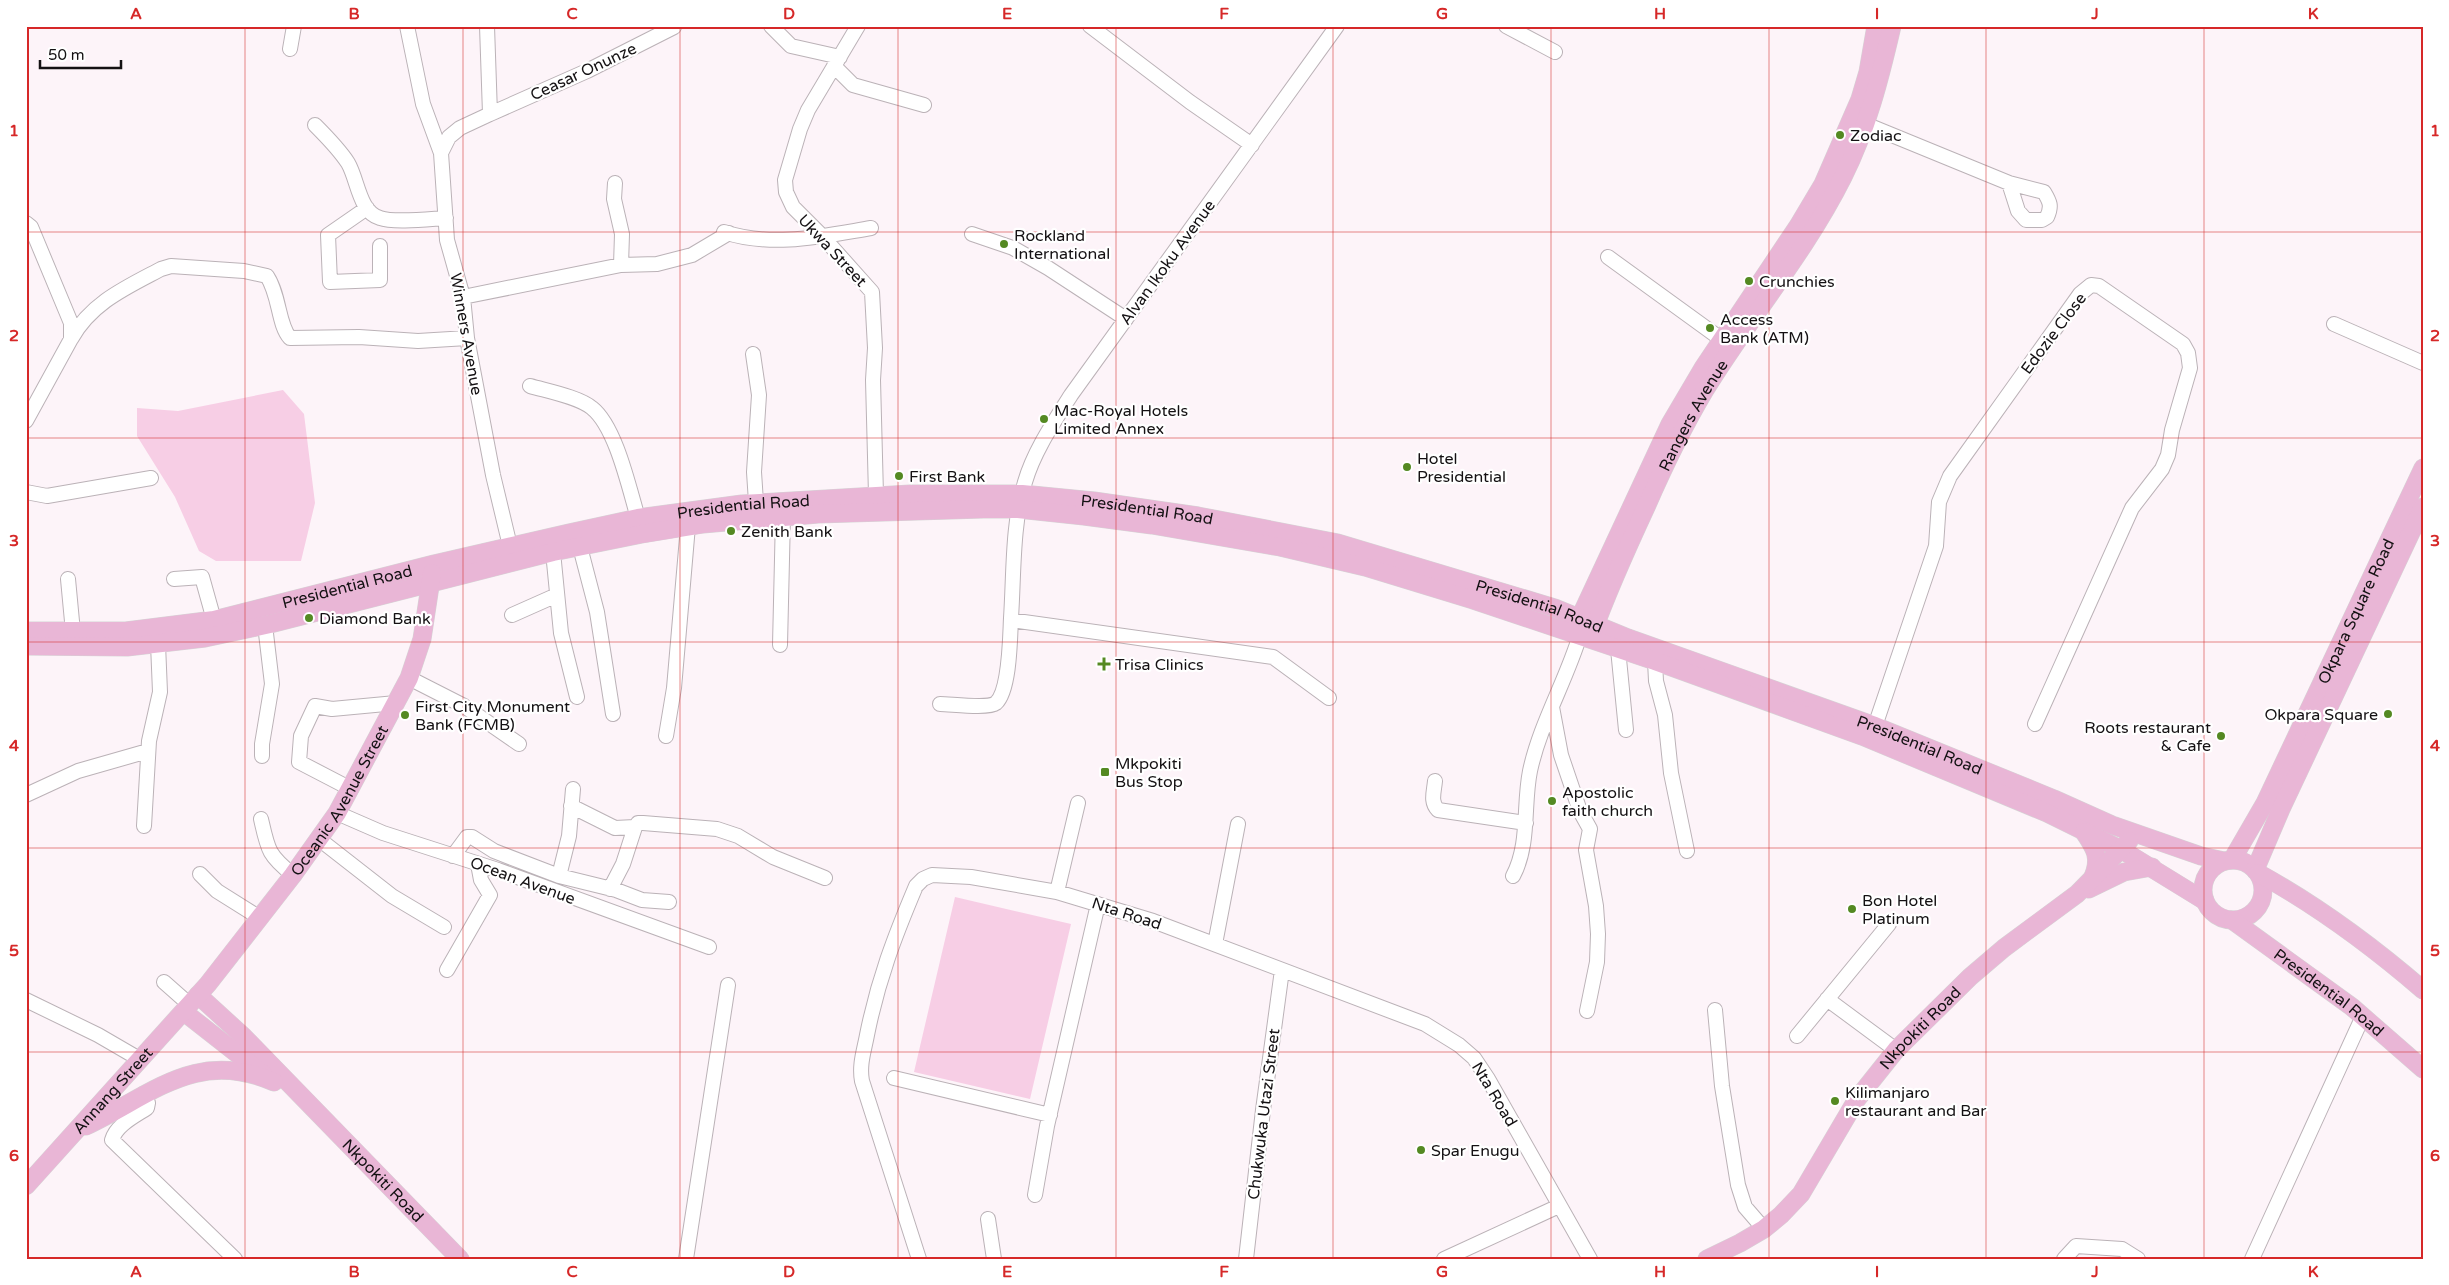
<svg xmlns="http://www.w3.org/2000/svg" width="2449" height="1285" viewBox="0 0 2449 1285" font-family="'Varela Round',sans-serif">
<rect width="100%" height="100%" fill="#fdf4f9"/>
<!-- green -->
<path fill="#f7cee5" d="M283,390L304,414L315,503L301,561H216L199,551L175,497L137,436V408L178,411Z
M955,897L1071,924L1030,1099L914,1072Z"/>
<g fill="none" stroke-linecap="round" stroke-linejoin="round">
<defs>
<path id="minor" d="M407,26L423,104L441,153
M487,26L490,114L460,128L449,137L441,153L447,240L463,297L467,338L493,475L510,546
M771,26L791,46L840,57
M858,26L808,110L800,129L785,180L786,192L793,207L822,236L872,292L875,348L873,380L876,495
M1090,26L1190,102L1252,145
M1506,26L1555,52
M290,49L294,26
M834,66L853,85L924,105
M490,114L587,71L674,27
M1865,124L2009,183L2044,192C2050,202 2052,206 2047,217L2042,220H2026L2018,211L2009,183
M315,125C327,137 339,149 348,163C358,180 359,212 380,218C394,223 429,219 446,218
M615,183L614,199L622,234L621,265
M367,208L328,235L330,282L380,280V246
M26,223L31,227L71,323V339L26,421
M724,232C772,248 823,236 871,228
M972,234L1013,248L1048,268L1126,319
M1608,257L1721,339
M463,297L621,265L657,264L692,255L729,233
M2334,324L2423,363
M71,339C91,303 125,288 161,269L171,266L244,271L267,276C280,296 278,325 290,338L359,337L418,341L467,338
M753,354L759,395L754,472L756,502
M530,386C547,391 579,397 592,408C616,427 629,488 638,518
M26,492L47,496L151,478
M575,540L580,547L597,612L613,714
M553,552L561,633L577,697
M68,579L73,632
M174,579L202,577L214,620
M512,615L557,595
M1011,620L1273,657L1329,698
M780,645L783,516
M1618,649L1626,730
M1655,661L1656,681L1665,715L1671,773L1687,851
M409,678L464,706L519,744
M940,704C951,704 988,709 996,703C1010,690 1010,637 1011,618C1014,573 1012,525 1025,482C1034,451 1054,422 1071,395L1337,26
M1552,707L1561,755L1580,811L1590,829L1586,850L1596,906L1598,934L1597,962L1587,1011
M1875,726L1936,546L1939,502L1950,476L2080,294L2091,285L2099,286L2183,344L2188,353L2190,368L2172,430L2168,455L2162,469L2132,508L2035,724
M666,736L674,688L688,526
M262,756V744L272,684L265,625
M1435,781C1434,792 1430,802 1438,810L1526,823
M351,789L299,762L301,736L315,706L332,709L396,703
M26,795L78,771L148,751
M571,806L615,828L635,827
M337,813L383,833L498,870L709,947
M261,819C268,850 268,855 293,875
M144,826L149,741L160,692L158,644
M319,839L392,896L444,927
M453,856L467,837H472L494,851L559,876L616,890L642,900L669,902
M200,874L217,891L260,918
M559,876L569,836L573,789
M1513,876C1530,844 1523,805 1530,771C1540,724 1566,681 1580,635
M610,889L623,864L635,827L638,823H643L717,829L738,836L773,857L825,878
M1057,892L1078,803
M1215,944L1238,824
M447,970L490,895L481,880L478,864
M164,982L190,1005
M1827,999L1896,1050
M26,1000L98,1035L141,1060
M1715,1010L1722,1086L1738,1185L1745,1207L1764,1229
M1797,1036L1889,924
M894,1078L1050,1115
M143,1094L148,1103L147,1108C135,1116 116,1125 112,1140L235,1259
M1035,1195L1047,1126L1098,904
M988,1219L994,1259
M686,1259L728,985
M919,1259L862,1081C859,1065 864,1051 867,1035C878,980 894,938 916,886L923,879L932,875L971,877L1057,892L1153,921L1425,1024L1459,1045L1474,1058L1488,1079L1590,1259
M1246,1259L1263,1110L1282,970
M1444,1259L1559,1206
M2064,1259L2076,1246L2122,1249L2138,1259
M2252,1259L2363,1016"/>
<g id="major">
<path d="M1575,628L1670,424L1703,368L1798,226L1823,184L1860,99L1868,72L1876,26"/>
<path id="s1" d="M26,631H126L214,620L434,564L569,533L638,518L742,504L910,494H1022L1094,501L1198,516L1338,543L1555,608L1628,638L1875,726L2054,799L2112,825L2201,856L2224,861"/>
<path id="s2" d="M1592,634C1608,590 1627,548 1647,505C1664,466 1683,427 1705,390C1749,318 1805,253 1843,177C1867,129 1880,78 1892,26"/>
<path d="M26,646L127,647L205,638L270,624L553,552L642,534L703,524L818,514L983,509H1018L1084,516L1152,525L1280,547L1365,567L1473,600L1655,661L1862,736L2047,813L2122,850L2205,901"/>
<path d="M2084,832C2095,848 2101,858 2093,877"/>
<path id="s3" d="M2232,860L2265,803L2423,468"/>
<circle cx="2233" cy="890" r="30"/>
<path d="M2255,870L2281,809L2423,507"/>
<path d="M2258,873C2318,906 2372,946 2423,990"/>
<path d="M2089,889L2124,872L2152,867"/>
<path id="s4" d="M2232,920L2352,1007L2423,1069"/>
<path id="s5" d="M198,995L244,1037L460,1259"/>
<path d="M184,1012L263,1074"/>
<path d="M86,1126C152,1095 196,1048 274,1082"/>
<path id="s6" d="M26,1186L208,984L293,875L337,813L409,678L422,639L432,573"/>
<path id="s7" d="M1707,1259L1740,1243L1764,1229L1781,1215L1801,1194L1857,1099L1896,1050L1970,977L2004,948L2077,894L2129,841"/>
</g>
</defs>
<!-- minor casing -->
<use href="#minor" stroke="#bbb2b7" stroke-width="16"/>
<!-- major casing -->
<use href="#major" stroke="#d5d4d5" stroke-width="19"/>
<!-- minor -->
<use href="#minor" stroke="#fff" stroke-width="14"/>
<!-- major -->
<use href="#major" stroke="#e9b6d6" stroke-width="18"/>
</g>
<!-- grid -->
<path fill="none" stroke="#d62828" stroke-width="1" stroke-opacity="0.55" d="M245,26V1259M463,26V1259M680,26V1259M898,26V1259M1116,26V1259M1333,26V1259M1551,26V1259M1769,26V1259M1986,26V1259M2204,26V1259M26,232H2423M26,438H2423M26,642H2423M26,848H2423M26,1052H2423"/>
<!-- markers -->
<g fill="#548922" stroke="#fff" stroke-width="2">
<circle cx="1840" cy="135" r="5"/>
<circle cx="1004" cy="244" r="5"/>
<circle cx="1749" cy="281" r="5"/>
<circle cx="1710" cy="328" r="5"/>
<circle cx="1044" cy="419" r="5"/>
<circle cx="1407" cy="467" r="5"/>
<circle cx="899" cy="476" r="5"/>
<circle cx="731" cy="531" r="5"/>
<circle cx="309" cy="618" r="5"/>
<path d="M1101.5 656.5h5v5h5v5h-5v5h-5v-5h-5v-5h5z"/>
<circle cx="2388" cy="714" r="5"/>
<circle cx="405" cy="715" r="5"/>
<circle cx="2221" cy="736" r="5"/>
<rect x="1100" y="767" width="10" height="10" rx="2.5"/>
<circle cx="1552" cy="801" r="5"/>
<circle cx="1852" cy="909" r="5"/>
<circle cx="1835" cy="1101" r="5"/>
<circle cx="1421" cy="1150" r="5"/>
</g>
<g text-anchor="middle" stroke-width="4.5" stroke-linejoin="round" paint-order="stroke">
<!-- street labels -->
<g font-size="16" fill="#141113" stroke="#fff">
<text transform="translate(583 71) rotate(-25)" y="6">Ceasar Onunze</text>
<text transform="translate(833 250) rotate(47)" y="6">Ukwa Street</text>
<text transform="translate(1167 262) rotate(-54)" y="6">Alvan Ikoku Avenue</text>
<text transform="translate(2053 333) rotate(-53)" y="6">Edozie Close</text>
<text transform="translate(467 334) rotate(80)" y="6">Winners Avenue</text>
<text dy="6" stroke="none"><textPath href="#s2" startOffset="241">Rangers Avenue</textPath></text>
<text dy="6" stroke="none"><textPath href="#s1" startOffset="731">Presidential Road</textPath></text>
<text dy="6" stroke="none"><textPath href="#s1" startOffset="1136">Presidential Road</textPath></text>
<text dy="6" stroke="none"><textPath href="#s1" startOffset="326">Presidential Road</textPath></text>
<text dy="6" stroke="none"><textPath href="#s1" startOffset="1541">Presidential Road</textPath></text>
<text dy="6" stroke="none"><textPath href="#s3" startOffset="278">Okpara Square Road</textPath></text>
<text dy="6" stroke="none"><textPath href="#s1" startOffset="1946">Presidential Road</textPath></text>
<text dy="6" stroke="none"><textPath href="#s6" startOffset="498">Oceanic Avenue Street</textPath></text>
<text transform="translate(523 880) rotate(20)" y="6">Ocean Avenue</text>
<text transform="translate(1127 913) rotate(18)" y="6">Nta Road</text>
<text dy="6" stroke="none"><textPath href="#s4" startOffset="121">Presidential Road</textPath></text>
<text dy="6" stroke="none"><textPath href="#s7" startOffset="321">Nkpokiti Road</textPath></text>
<text dy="6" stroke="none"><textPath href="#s6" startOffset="129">Annang Street</textPath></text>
<text transform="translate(1495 1094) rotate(59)" y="6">Nta Road</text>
<text transform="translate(1263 1114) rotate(-83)" y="6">Chukwuka Utazi Street</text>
<text dy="6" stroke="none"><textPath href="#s5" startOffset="262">Nkpokiti Road</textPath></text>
</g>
<!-- poi labels -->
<g font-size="16" fill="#141113" stroke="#fff" text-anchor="start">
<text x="1850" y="141">Zodiac</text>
<text x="1014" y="241">Rockland<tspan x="1014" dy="18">International</tspan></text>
<text x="1759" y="287">Crunchies</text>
<text x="1720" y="325">Access<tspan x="1720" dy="18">Bank (ATM)</tspan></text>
<text x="1054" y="416">Mac-Royal Hotels<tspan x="1054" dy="18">Limited Annex</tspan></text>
<text x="1417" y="464">Hotel<tspan x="1417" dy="18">Presidential</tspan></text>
<text x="909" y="482">First Bank</text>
<text x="741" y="537">Zenith Bank</text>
<text x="319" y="624">Diamond Bank</text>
<text x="1115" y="670">Trisa Clinics</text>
<text x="415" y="712">First City Monument<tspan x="415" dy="18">Bank (FCMB)</tspan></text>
<text x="2378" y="720" text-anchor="end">Okpara Square</text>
<text x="2211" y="733" text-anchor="end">Roots restaurant<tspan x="2211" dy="18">&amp; Cafe</tspan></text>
<text x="1115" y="769">Mkpokiti<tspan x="1115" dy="18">Bus Stop</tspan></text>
<text x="1562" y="798">Apostolic<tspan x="1562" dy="18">faith church</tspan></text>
<text x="1862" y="906">Bon Hotel<tspan x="1862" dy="18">Platinum</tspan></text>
<text x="1845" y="1098">Kilimanjaro<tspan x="1845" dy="18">restaurant and Bar</tspan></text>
<text x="1431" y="1156">Spar Enugu</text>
</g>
</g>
<!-- border -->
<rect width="2449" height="1285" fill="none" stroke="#ffffff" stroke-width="55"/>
<!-- scale -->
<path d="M40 60v8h81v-8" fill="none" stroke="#141113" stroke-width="2.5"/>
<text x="48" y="60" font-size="15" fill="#141113" stroke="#ffffff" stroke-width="4" paint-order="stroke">50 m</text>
<rect x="28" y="28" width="2394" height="1230" fill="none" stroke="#d62828" stroke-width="2"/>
<g font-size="16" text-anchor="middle" font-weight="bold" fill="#d62828">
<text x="136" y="19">A</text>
<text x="354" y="19">B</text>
<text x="572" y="19">C</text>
<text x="789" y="19">D</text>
<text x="1007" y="19">E</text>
<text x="1224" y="19">F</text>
<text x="1442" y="19">G</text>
<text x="1660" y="19">H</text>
<text x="1877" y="19">I</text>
<text x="2095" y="19">J</text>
<text x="2313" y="19">K</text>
<text x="14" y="136">1</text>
<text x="2435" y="136">1</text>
<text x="14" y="341">2</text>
<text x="2435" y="341">2</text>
<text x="14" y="546">3</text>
<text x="2435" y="546">3</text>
<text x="14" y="751">4</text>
<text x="2435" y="751">4</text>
<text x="14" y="956">5</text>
<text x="2435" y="956">5</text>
<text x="14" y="1161">6</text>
<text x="2435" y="1161">6</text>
<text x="136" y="1277">A</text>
<text x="354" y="1277">B</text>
<text x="572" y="1277">C</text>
<text x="789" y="1277">D</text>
<text x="1007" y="1277">E</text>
<text x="1224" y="1277">F</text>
<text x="1442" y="1277">G</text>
<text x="1660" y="1277">H</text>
<text x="1877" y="1277">I</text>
<text x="2095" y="1277">J</text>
<text x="2313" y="1277">K</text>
</g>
</svg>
